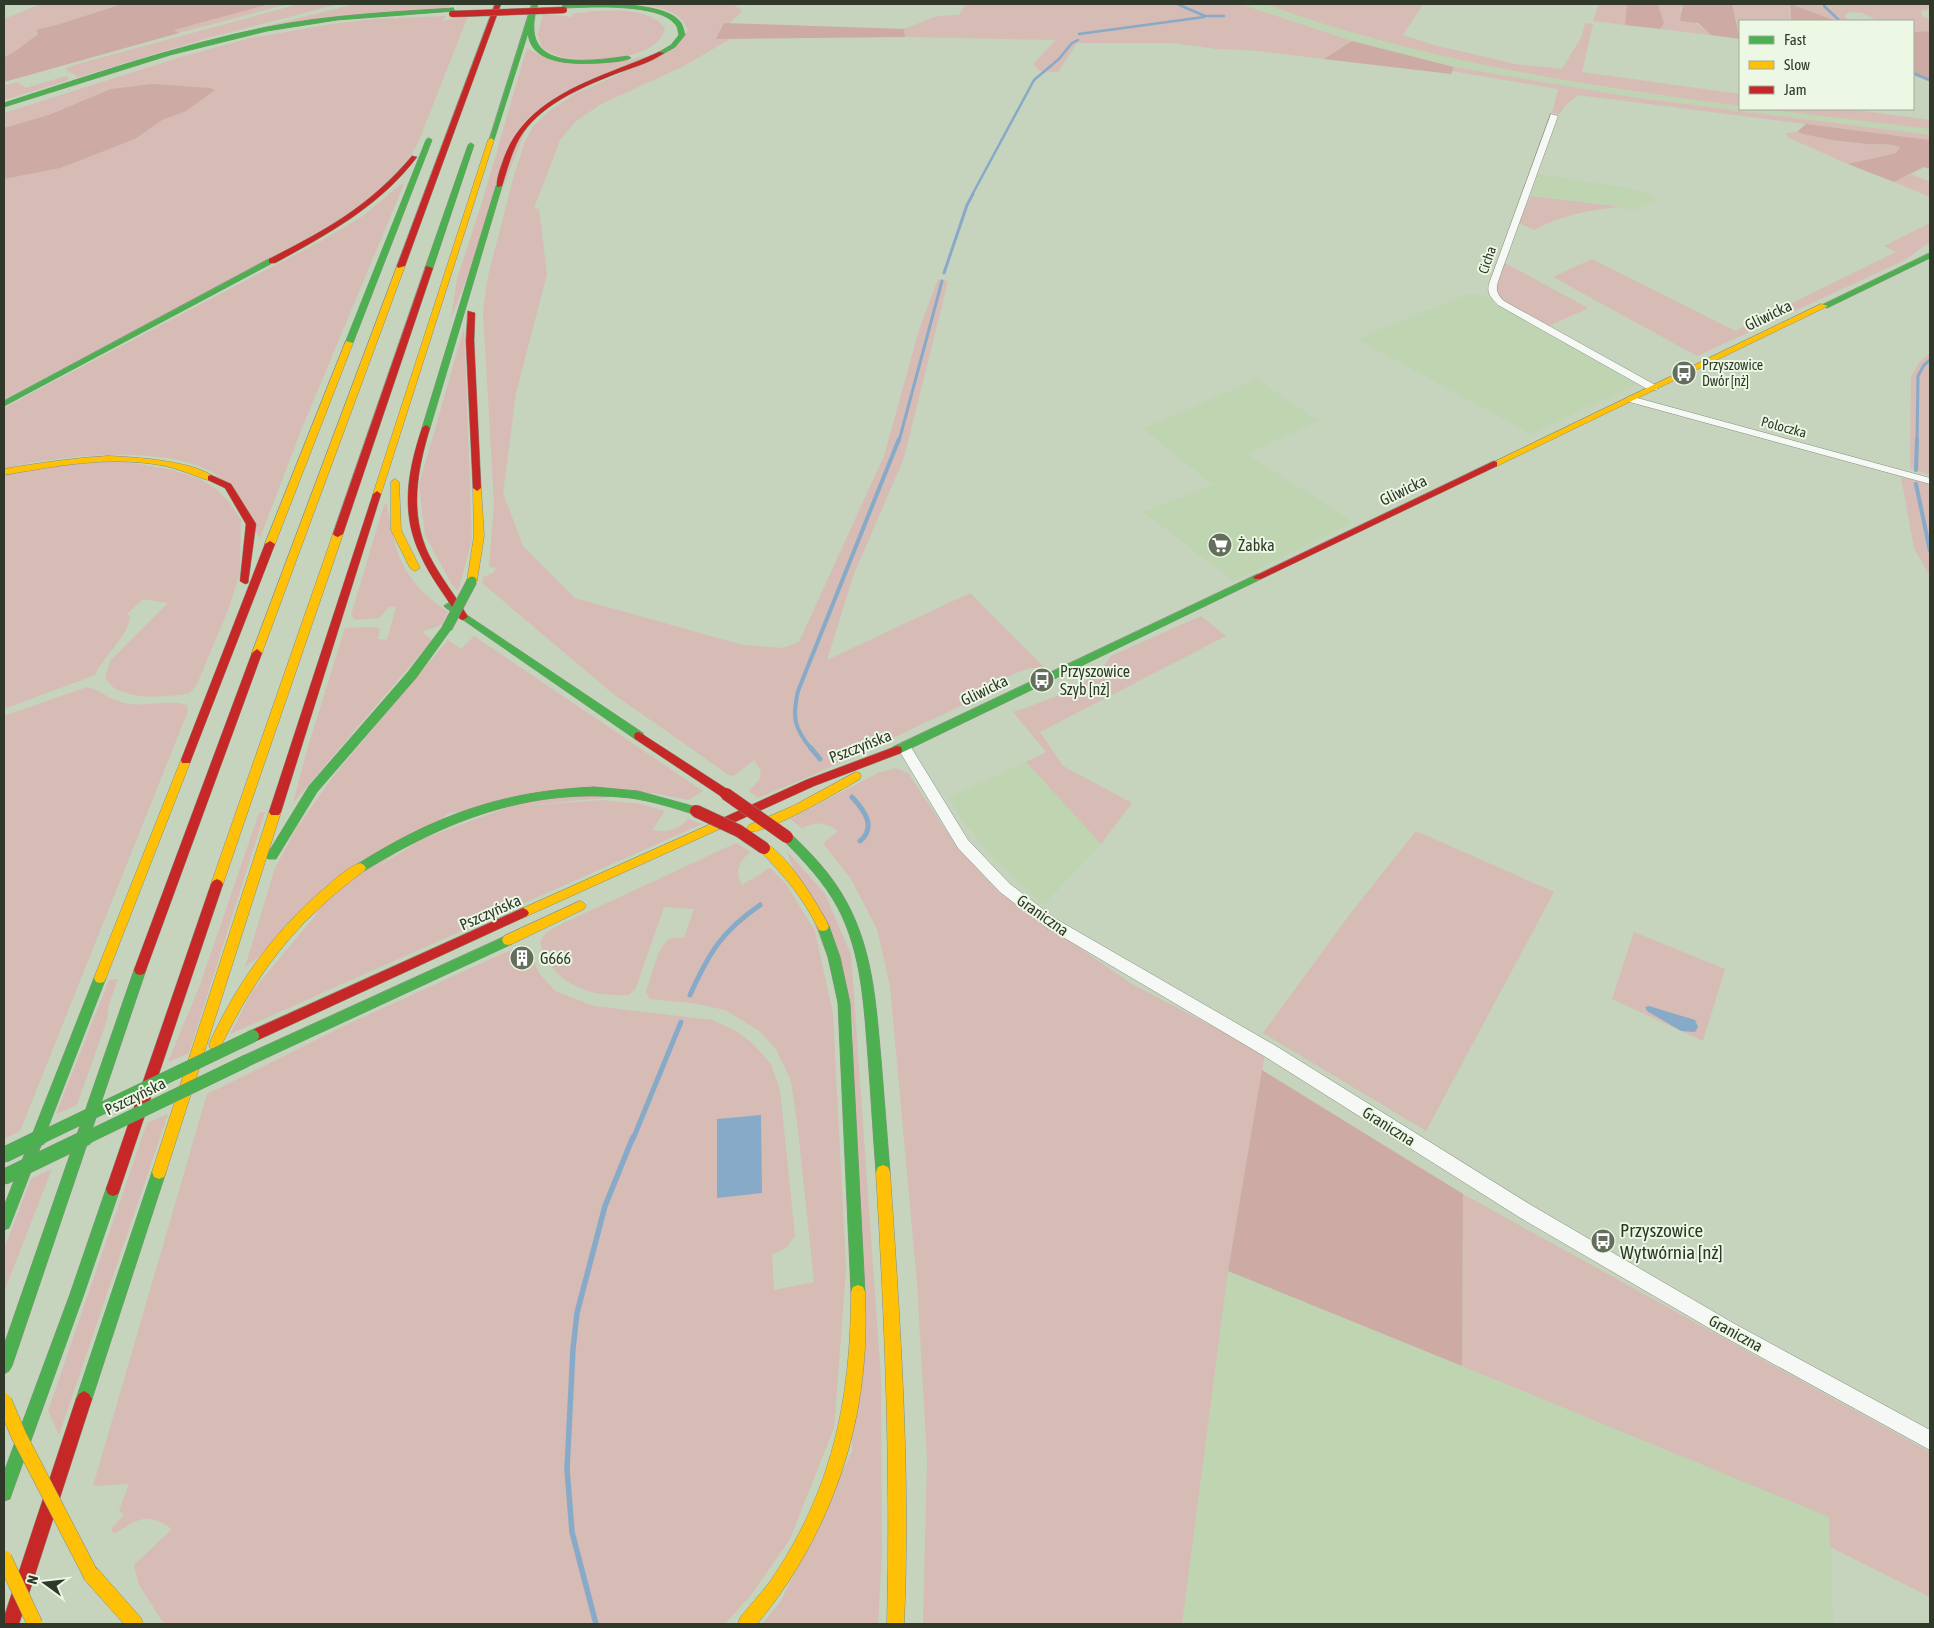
<svg xmlns="http://www.w3.org/2000/svg" width="1934" height="1628" viewBox="0 0 1934 1628" font-family="'Asap Condensed',sans-serif">
<rect width="100%" height="100%" fill="#c6d3bd"/>
<!-- built -->
<path fill="#bfd4b1" d="M1240,4H1265L1372,39L1509,71L1617,90L1740,106V109H1764L1930,129V135L1632,97L1454,67L1352,41Z
M1538,174L1639,190L1657,200L1631,211L1622,207L1531,196Z
M1471,293L1489,298L1636,384L1531,434L1357,339Z
M1257,379L1318,421L1247,454L1353,522L1234,581L1143,512L1213,485L1143,429Z
M1026,762L1101,844L1043,905L991,856L960,817L949,797Z
M1228,1271L1830,1517L1833,1624H1182Z"/>
<!-- green -->
<path fill="#d6bcb5" d="M41,4H122L60,24L36,30L38,34L14,52L4,57V19Z
M270,4H288L179,33L173,30Z
M299,4H339L211,37L78,77L65,69L74,65Z
M355,4H449L450,7L255,29Z
M640,4H733L742,11L730,23H724L717,39H730L682,67L601,104L575,122L560,140L534,208L539,209L547,274L516,393L503,493L523,546L575,598L743,645L783,648L799,642L884,456L919,330L938,279L948,281L904,458L854,574L827,660L970,593L1044,667C1018,667 996,683 976,699L813,775L758,798L749,791L759,780L761,771L754,760L734,776L729,775L612,693L482,583L483,577L493,573L496,568L489,567L494,504L483,311L488,276L513,179L524,144L532,128L548,112L575,94L662,55L688,31C682,10 659,8 640,4Z
M965,4H1240L1352,41L1324,59L1248,50L1217,49L1173,43H1077L1058,72L1039,71L1033,64L1056,40L905,37L904,29L937,16L959,15Z
M1265,4H1423L1403,35L1434,45L1515,64L1562,69L1582,36L1585,23L1593,24L1582,72L1740,94V106C1579,85 1419,60 1265,4Z
M1599,4H1627L1625,25L1593,21Z
M1658,4H1683L1680,11L1711,35L1660,29L1664,23Z
M1732,4H1930V9L1921,11L1923,17L1930,19V31L1913,32V21H1878L1862,13L1849,12L1844,16L1850,21H1836L1790,4L1789,10L1791,21H1740V35Z
M594,11C616,11 650,8 665,28C658,62 589,61 563,57C556,56 549,51 542,48L538,34L543,14L572,17V14Z
M446,16L442,21L468,16L418,143C381,213 258,266 188,302C127,334 65,367 4,399V113L181,57L251,38L332,24L375,19Z
M527,48L546,58L630,60L645,56L531,116L451,318L457,279L482,202Z
M1454,67L1632,97L1930,135V140L1578,95L1564,107L1560,114L1552,113L1558,89L1452,71Z
M66,76L69,79L66,81L4,100V85L18,82L26,88Z
M1764,109H1848L1930,120V129Z
M1797,132C1819,139 1845,143 1868,144C1880,145 1889,143 1900,147L1896,153L1848,164L1787,137L1786,133Z
M1911,174L1930,182V197L1894,182Z
M404,184L300,433L260,538C252,528 221,477 214,473C162,444 59,455 4,469V408L323,240L363,216L400,185Z
M1531,196L1622,207C1593,209 1560,215 1535,230L1518,223Z
M1930,223V242L1903,261L1697,356L1553,277L1592,259L1735,331L1896,252L1884,246Z
M1505,263L1588,308L1549,326L1497,298L1495,288Z
M464,328L472,540L458,591L452,585L425,535L419,485Z
M1930,353V475L1910,468L1911,377L1920,361Z
M122,461L173,470L200,479L216,489L229,502L241,520L240,573L228,610L197,684L190,693C168,697 137,700 116,689C112,687 108,682 105,678L110,661L168,603L143,599L127,614L130,616C129,636 103,656 95,675L4,709V475L47,466Z
M1901,477L1930,484V576L1914,548Z
M387,504C395,556 403,581 448,612L441,625L422,632L432,640L293,803L307,750L345,628L376,627L380,629L378,639L385,640L388,637L396,606L389,607L379,618L355,620L351,615L384,505Z
M1201,616L1226,636L1040,732L1063,766L1132,803L1101,844L1026,762L1046,752L1013,712C1043,702 1095,685 1111,656Z
M474,636L703,791L688,800L654,793L449,813L245,967L275,868L296,829L335,774L448,640L461,649Z
M87,687C100,690 110,700 124,703C145,708 168,699 187,705L188,711L20,1131L4,1139V716Z
M896,768L908,773L959,850L1001,894L1132,984L1265,1054L1228,1271L1182,1624H923L927,1458L917,1283L890,986L877,929L851,879L823,843L838,831C825,822 817,821 802,828L790,819L878,773Z
M603,800L640,804L665,811L652,830C666,833 678,830 688,819L702,824L230,1034L253,990L331,897L422,839L509,807Z
M265,812L189,1053L168,1062L200,985L259,813Z
M1416,831L1554,892L1426,1131L1263,1033L1350,914Z
M736,843L751,852C739,860 734,872 742,885L770,868L786,884L815,931L833,1014L846,1270L834,1428L790,1539L751,1595L725,1624H164L139,1585L134,1565L172,1529C145,1511 139,1519 114,1534L111,1529L124,1515L119,1511L129,1484L93,1486L207,1094L348,1024L524,944L540,974L555,991L594,1006L712,1020L738,1032L753,1044L771,1064L780,1090L795,1236L786,1248L772,1254L774,1290L814,1282L798,1130L791,1081L776,1049L759,1031L725,1010L692,1003L650,999L646,992C651,979 657,948 668,940C673,937 678,938 684,938L694,909L664,907L635,990L628,995C587,997 552,984 540,942L545,934L553,928Z
M786,850L825,894L851,954L881,1379L882,1553L878,1624H762L781,1601L852,1451L853,1025Z
M1634,932L1725,969L1703,1041L1612,999Z
M118,979L109,1004L107,1020L77,1105L56,1114L109,980Z
M168,1114L59,1435L48,1411L147,1123Z
M52,1169L4,1292V1249L31,1179Z
M1463,1194L1930,1452V1597L1830,1547L1829,1517L1462,1366Z"/>
<!-- forest -->
<path fill="#cdaaa4" d="M122,4H270L174,30L179,33L4,82V57L14,52L38,34L36,30L60,24Z
M1627,4H1658L1664,23L1660,29L1625,25Z
M1683,4H1732L1740,39L1711,35L1698,23L1680,21Z
M1790,4L1836,21H1791Z
M724,23L904,29L905,37L716,39Z
M1930,31V82L1913,75V32Z
M1352,41L1454,67L1451,74L1324,59Z
M152,84L210,88L215,90L186,111L162,120L135,139L60,168L4,179V128L49,115L111,89Z
M1806,124L1930,140V169L1924,167L1894,182L1848,164L1896,153L1900,147C1889,143 1879,145 1868,144C1845,142 1819,139 1797,132Z
M1262,1070L1463,1194L1462,1366L1228,1271Z"/>
<!-- water -->
<path fill="#87aac8" d="M1649,1006L1695,1020L1698,1027L1695,1032L1681,1031L1647,1011L1645,1007Z
M761,1115L762,1193L717,1198V1119Z"/>
<g fill="none" stroke-linecap="round" stroke-linejoin="round">
<!-- stream-far4 -->
<path stroke="#87aac8" stroke-width="2.5" d="M1177,4L1205,16H1224
M1824,6L1840,21
M1079,34L1204,17
M1913,73L1930,80
M972,195L1034,80L1059,59L1072,43L1078,40"/>
<!-- stream-far3 -->
<path stroke="#87aac8" stroke-width="3" d="M944,273L967,205L973,194
M899,441L942,281
M1917,441L1918,376L1924,365L1930,360"/>
<!-- stream-far2 -->
<path stroke="#87aac8" stroke-width="4" d="M1916,470L1917,439
M1916,484L1930,551
M812,750C794,728 792,718 798,691L899,439"/>
<!-- stream-far1 -->
<path stroke="#87aac8" stroke-width="5" d="M811,748L820,759
M852,797C864,810 877,827 860,841
M690,995C709,953 721,932 760,905
M633,1139L681,1022"/>
<!-- stream -->
<path stroke="#87aac8" stroke-width="5.5" d="M596,1624L572,1532L567,1469L573,1349L577,1313L605,1206L633,1137"/>
<defs>
<path id="street" d="M1551,114L1558,116L1501,273C1497,286 1493,290 1504,301L1657,386V390H1649L1498,305C1485,292 1487,289 1493,273Z
M1630,396L1930,478V484L1626,401L1625,399Z
M904,742L909,744L968,840L1010,884L1056,919L1276,1046L1531,1205L1733,1323L1930,1430V1450L1721,1335L1519,1217L1264,1056L1046,927L1000,892L958,848L897,747L899,744Z"/>
<path id="fast" d="M532,4H538C516,72 585,62 628,56L631,58C623,62 610,62 600,63C576,64 531,66 528,33L494,140L489,141Z
M605,4C624,4 670,6 681,23C683,26 684,32 685,35L675,47L661,55L659,52L671,45L679,35C678,32 678,26 675,24C659,3 590,7 565,8L562,6L565,4Z
M453,8L455,11L337,20L267,31L170,55L4,107V103C91,75 178,45 267,27C328,15 391,12 453,8Z
M429,138L432,140L353,343L346,345L345,343L426,140Z
M471,143L474,145L433,268L426,270L425,268L468,145Z
M499,184L502,186L430,428L426,431L423,430L422,428L496,186Z
M1930,253V258L1827,308L1820,306Z
M269,259L276,261L4,406V401Z
M1258,574L1261,575V579L901,753L897,754L892,750L893,747Z
M449,603L643,733L644,736L643,739H635L446,608L444,606Z
M447,625L452,628L416,678L317,792L276,859H268L266,856L268,853L309,786L408,672L443,626Z
M594,787L638,791L700,808L702,811L700,814L696,815C674,808 652,801 630,798C531,787 447,820 364,871H356L354,868L356,865C434,816 501,791 594,787Z
M787,832L791,834C812,854 832,875 846,901C873,950 876,1004 881,1059C884,1096 887,1134 890,1172L888,1177L883,1179L878,1177L876,1172C873,1134 871,1096 868,1057C864,1007 862,954 838,908C824,882 804,861 783,840L781,837L783,834Z
M823,921L827,922L829,926L840,957L850,1003L865,1292L863,1297L858,1299L853,1297L851,1292L838,1003L828,957L817,926L819,922Z
M508,935L512,936L514,940L512,944L251,1065L246,1067L241,1065L239,1061L241,1057Z
M140,965L144,966L146,970L12,1366L9,1371L4,1374V1345L134,970L136,966Z
M100,973L104,974L106,978L11,1223L9,1228L4,1230V1206L94,978L96,974Z
M159,1165L164,1167L166,1172L92,1399L89,1404L84,1407L79,1404L76,1399L152,1172L154,1167Z
M113,1182L118,1184L120,1189L84,1294L12,1493L10,1499L4,1501V1472L70,1294L106,1189L108,1184Z"/>
<path id="slow" d="M491,138L494,140L381,494L380,496H374L373,494L488,140Z
M398,264L405,266L262,653L261,655H253L252,653Z
M1821,304L1828,306L1497,466L1494,467L1490,464Z
M346,341L353,343L275,544L270,547L267,546L265,544Z
M108,456C134,457 196,461 215,478L211,481C194,476 178,468 160,465C107,456 56,466 4,475V469C39,463 73,458 108,456Z
M395,479L399,482L401,530L420,568L415,571L410,568L391,530V482Z
M477,485L481,488L484,536L477,581L472,584L467,581L474,536L473,488Z
M338,531L343,534L223,884L221,887H213L211,884L333,534Z
M186,756L191,760L106,978L104,982L100,983L96,982L94,978L181,760Z
M856,772L860,773L861,776L860,779C843,789 764,836 749,831L747,828L749,825L793,806Z
M275,808L279,809L281,812L166,1172L164,1177L159,1179L154,1177L152,1172L269,812L271,809Z
M720,820L724,821L726,824L724,827L527,916L523,918L519,916L517,913L519,910Z
M764,843C785,850 819,906 829,926L827,930L823,931L819,930C804,899 784,875 760,851L758,848L760,845Z
M360,863L364,865L366,868L364,871C295,922 257,972 220,1048L215,1050L210,1048L209,1044C237,983 274,931 325,888C335,879 348,867 360,863Z
M580,901L584,903L586,906L584,909L512,944L508,945L504,944L502,940L504,936Z
M883,1165L888,1167L890,1172C900,1322 911,1474 904,1624H887C891,1473 885,1323 876,1172L878,1167Z
M858,1285L863,1287L865,1292C866,1319 866,1345 863,1372C854,1464 816,1553 757,1624H738L740,1618C749,1606 760,1595 769,1583C832,1492 851,1401 851,1292L853,1287Z
M90,1565L96,1567L141,1618L143,1624H124L84,1579L82,1573L84,1567Z"/>
<path id="jam" d="M495,4H501L405,266L398,268L397,266Z
M659,52L664,53C650,63 631,68 615,74C580,88 539,105 519,139C511,154 507,170 502,186L497,187C496,179 501,167 504,158C528,93 602,78 659,52Z
M412,156L417,157C380,206 328,234 275,263H269V259C326,230 370,206 412,156Z
M426,266L433,268L343,534L338,537L335,536L333,534Z
M468,311L475,313L474,341L481,488L477,491L473,488L466,341Z
M426,425L430,428C417,471 409,513 429,555C440,577 456,596 468,617L463,620L460,619C447,598 430,577 420,554C400,512 408,470 422,428Z
M1494,461L1497,462V466L1261,579H1255L1253,577Z
M211,475L231,484L256,524L248,583L245,584L240,581L246,524L225,488L208,480V476Z
M377,491L381,494L281,812L279,815H271L269,812L373,494Z
M270,541L275,544L191,760L190,763H182L181,760L265,544Z
M257,649L262,653L146,970L144,974L140,975L136,974L134,970L252,653Z
M639,732L730,791L732,794L730,797H722L635,739L634,736L635,733Z
M897,746L901,747L902,750L901,753L814,786L724,827H716L714,824L716,821L806,780Z
M217,879L221,881L223,884L120,1189L118,1194L113,1196L108,1194L106,1189L211,884L213,881Z
M523,908L527,910L529,913L527,916L258,1040L253,1042L248,1040L247,1036L248,1032Z
M84,1391L89,1394L92,1399L19,1624H4V1617L76,1399L79,1394Z"/>
</defs>
<!-- street casing -->
<use href="#street" stroke="#868f7f" stroke-width="1"/>
<!-- fast casing -->
<use href="#fast" stroke="#868f7f" stroke-width="1"/>
<!-- slow casing -->
<use href="#slow" stroke="#868f7f" stroke-width="1"/>
<!-- jam casing -->
<use href="#jam" stroke="#868f7f" stroke-width="1"/>
<!-- street -->
<use href="#street" fill="#f6f8f5" fill-rule="evenodd"/>
<!-- fast -->
<use href="#fast" fill="#4caf50" fill-rule="evenodd"/>
<!-- slow -->
<use href="#slow" fill="#ffc107" fill-rule="evenodd"/>
<!-- jam -->
<use href="#jam" fill="#c62828" fill-rule="evenodd"/>
<!-- rail -->
<path stroke="#c9ccc6" stroke-width="2" stroke-dasharray="1 2.5" stroke-linecap="butt" d="M1249,4C1304,23 1359,41 1415,55C1584,96 1758,113 1930,134"/>
<defs>
<path id="fast-bridge-far2" d="M447,628L472,581"/>
<path id="fast-bridge-far1" d="M38,1139L253,1036
M84,1139L246,1061"/>
<path id="fast-bridge" d="M4,1155L41,1137
M4,1177L87,1137"/>
<path id="slow-bridge" d="M4,1401L19,1436L90,1573
M4,1558L35,1624"/>
<path id="jam-bridge-far1" d="M452,14L564,10"/>
<path id="jam-bridge" d="M726,794L787,837
M696,811L739,831L764,848"/>
</defs>
<!-- fast-bridge-far2 casing -->
<use href="#fast-bridge-far2" stroke="#868f7f" stroke-width="11" stroke-linecap="butt"/>
<!-- fast-bridge-far1 casing -->
<use href="#fast-bridge-far1" stroke="#868f7f" stroke-width="13" stroke-linecap="butt"/>
<!-- fast-bridge casing -->
<use href="#fast-bridge" stroke="#868f7f" stroke-width="16" stroke-linecap="butt"/>
<!-- slow-bridge casing -->
<use href="#slow-bridge" stroke="#868f7f" stroke-width="16" stroke-linecap="butt"/>
<!-- jam-bridge-far1 casing -->
<use href="#jam-bridge-far1" stroke="#868f7f" stroke-width="7" stroke-linecap="butt"/>
<!-- jam-bridge casing -->
<use href="#jam-bridge" stroke="#868f7f" stroke-width="13" stroke-linecap="butt"/>
<!-- fast-bridge-far2 -->
<use href="#fast-bridge-far2" stroke="#4caf50" stroke-width="9"/>
<!-- fast-bridge-far1 -->
<use href="#fast-bridge-far1" stroke="#4caf50" stroke-width="12"/>
<!-- fast-bridge -->
<use href="#fast-bridge" stroke="#4caf50" stroke-width="15"/>
<!-- slow-bridge -->
<use href="#slow-bridge" stroke="#ffc107" stroke-width="15"/>
<!-- jam-bridge-far1 -->
<use href="#jam-bridge-far1" stroke="#c62828" stroke-width="6"/>
<!-- jam-bridge -->
<use href="#jam-bridge" stroke="#c62828" stroke-width="12"/>
</g>
<!-- icons -->
<defs>
<symbol id="bus-disc" viewBox="-11 -11 22 22"><circle r="9.5" fill="#646e5d" stroke="#ecf8e4"/><path d="M-5-6H5V4H4V6H2V4H-2V6H-4V4H-5ZM-3.5-4V0h7V-4ZM-3.5 1.2v1.5H-2V1.2ZM2 1.2v1.5H3.5V1.2Z" fill="#fff"/></symbol>
<symbol id="supermarket-disc" viewBox="-11 -11 22 22"><circle r="9.5" fill="#646e5d" stroke="#ecf8e4"/><path d="M-6-5.5h2.5l.6 2H6L4.5 2H-2.5L-4.4-4H-6ZM-1.5 3.2a1.3 1.3 0 1 0 .1 0ZM3 3.2a1.3 1.3 0 1 0 .1 0Z" fill="#fff"/></symbol>
<symbol id="building-disc" viewBox="-11 -11 22 22"><circle r="9.5" fill="#646e5d" stroke="#ecf8e4"/><path d="M-4-6H4V6H1V3H-1V6H-4ZM-2.5-4.3h1.7v1.8h-1.7ZM.8-4.3h1.7v1.8H.8ZM-2.5-1h1.7V.8h-1.7ZM.8-1h1.7V.8H.8Z" fill="#fff"/></symbol>
</defs>
<g fill-rule="evenodd">
<use href="#bus-disc" x="1670" y="359" width="28" height="28"/>
<use href="#supermarket-disc" x="1206" y="531" width="28" height="28"/>
<use href="#bus-disc" x="1028" y="666" width="28" height="28"/>
<use href="#building-disc" x="508" y="944" width="28" height="28"/>
<use href="#bus-disc" x="1589" y="1227" width="28" height="28"/>
</g>
<g text-anchor="middle" stroke-width="4" stroke-linejoin="round" paint-order="stroke">
<!-- far-street labels -->
<g font-size="14" fill="#2f3829" stroke="#ecf8e4">
<text transform="translate(1487 260) rotate(-71)" y="5">Cicha</text>
<text transform="translate(1784 427) rotate(15)" y="5">Poloczka</text>
</g>
<!-- far-poi labels -->
<g font-size="14" fill="#2f3829" stroke="#ecf8e4" text-anchor="start">
<text x="1702" y="370">Przyszowice<tspan x="1702" dy="16">Dwór [nż]</tspan></text>
</g>
<!-- street labels -->
<g font-size="16" fill="#2f3829" stroke="#ecf8e4">
<text transform="translate(1768 315) rotate(-26)" y="6">Gliwicka</text>
<text transform="translate(1403 490) rotate(-26)" y="6">Gliwicka</text>
<text transform="translate(984 690) rotate(-26)" y="6">Gliwicka</text>
<text transform="translate(860 746) rotate(-21)" y="6">Pszczyńska</text>
<text transform="translate(490 912) rotate(-24)" y="6">Pszczyńska</text>
<text transform="translate(1043 915) rotate(35)" y="6">Graniczna</text>
<text transform="translate(135 1096) rotate(-26)" y="6">Pszczyńska</text>
<text transform="translate(1389 1126) rotate(32)" y="6">Graniczna</text>
<text transform="translate(1736 1333) rotate(29)" y="6">Graniczna</text>
</g>
<!-- poi labels -->
<g font-size="16" fill="#2f3829" stroke="#ecf8e4" text-anchor="start">
<text x="1238" y="551">Żabka</text>
<text x="1060" y="677">Przyszowice<tspan x="1060" dy="18">Szyb [nż]</tspan></text>
<text x="540" y="964">G666</text>
</g>
<!-- near-poi labels -->
<g font-size="19" fill="#2f3829" stroke="#ecf8e4" text-anchor="start">
<text x="1620" y="1237">Przyszowice<tspan x="1620" dy="22">Wytwórnia [nż]</tspan></text>
</g>
</g>
<!-- border -->
<rect width="1934" height="1628" fill="none" stroke="#2f3829" stroke-width="10"/>
<!-- legend -->
<rect x="1739" y="20" width="175" height="90" fill="#ecf8e4" stroke="#a0ab99"/>
<rect x="1749" y="36" width="25" height="8" fill="#4caf50" stroke="#a0ab99"/>
<text x="1784" y="45" font-size="15" fill="#2f3829">Fast</text>
<rect x="1749" y="61" width="25" height="8" fill="#ffc107" stroke="#a0ab99"/>
<text x="1784" y="70" font-size="15" fill="#2f3829">Slow</text>
<rect x="1749" y="86" width="25" height="8" fill="#c62828" stroke="#a0ab99"/>
<text x="1784" y="95" font-size="15" fill="#2f3829">Jam</text>
<!-- north arrow -->
<g transform="translate(45 1583) rotate(285)" stroke="#ecf8e4" stroke-width="4" paint-order="stroke">
<path d="M0-4L9 19L0 12L-9 19Z" fill="#2f3829"/>
<text y="-8" font-size="14" font-weight="bold" text-anchor="middle" fill="#2f3829">N</text>
</g>
</svg>
